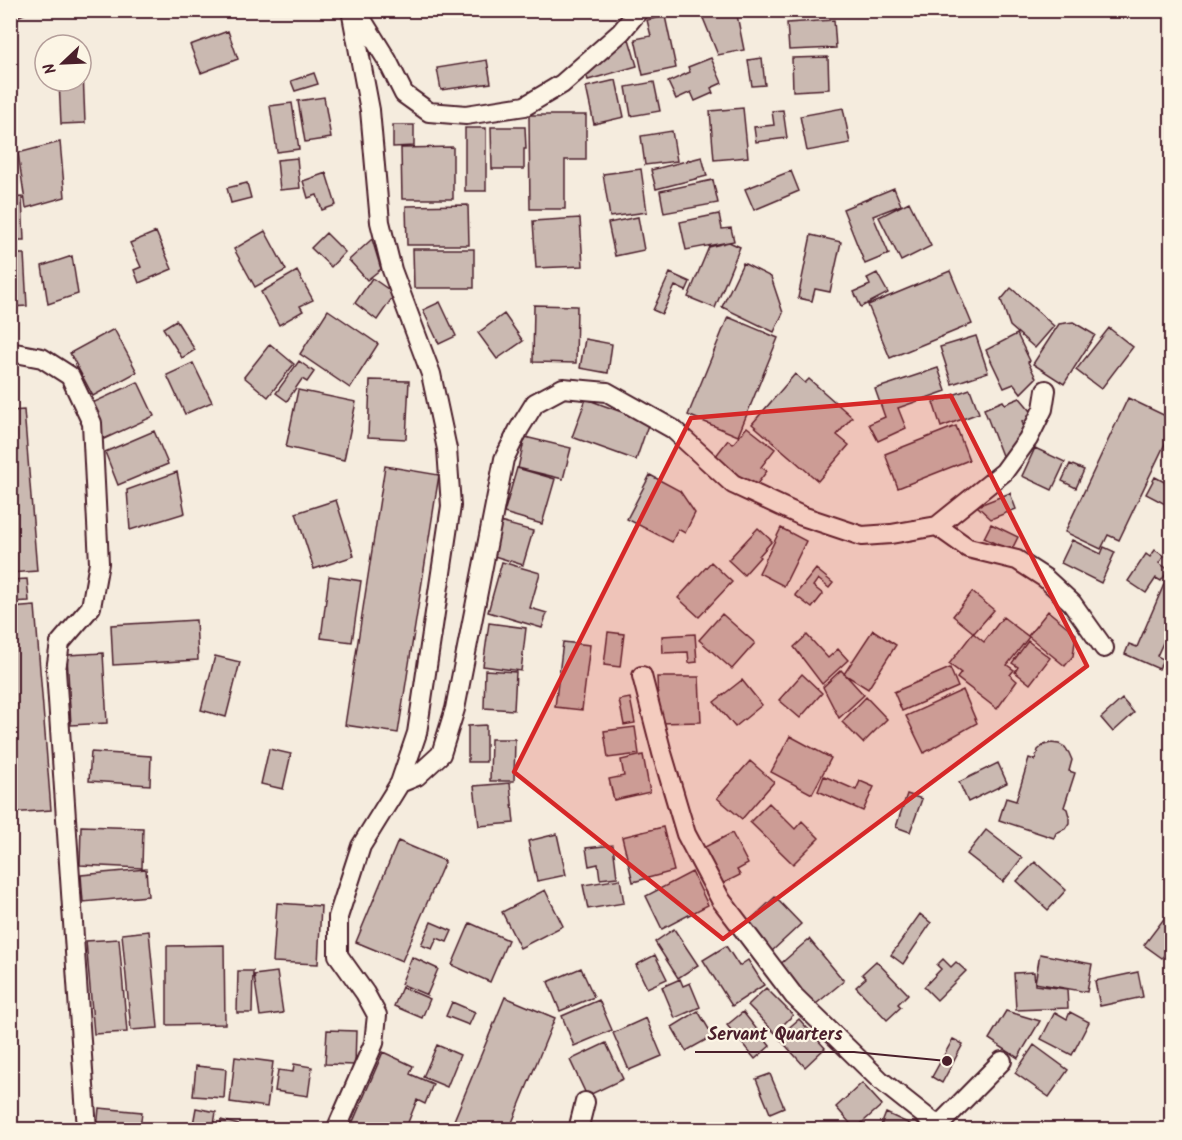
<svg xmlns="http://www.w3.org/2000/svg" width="1182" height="1140" viewBox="0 0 1182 1140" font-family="Kalam,sans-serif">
<rect width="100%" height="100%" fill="#f5ecde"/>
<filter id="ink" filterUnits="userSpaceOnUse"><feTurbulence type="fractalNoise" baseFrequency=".0167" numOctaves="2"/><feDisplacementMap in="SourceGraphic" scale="12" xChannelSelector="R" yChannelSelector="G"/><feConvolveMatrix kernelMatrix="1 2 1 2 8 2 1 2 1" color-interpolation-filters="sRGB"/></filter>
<g filter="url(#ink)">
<!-- building -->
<path fill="#cab9b1" stroke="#4a1f2b" stroke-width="1.5" d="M10,10H33L10,20Z
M716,10H736L744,50L718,55L701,13Z
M665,16L676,68L643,75L635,39L651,36L647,20Z
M834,20L836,48L789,50L787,23Z
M228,31L238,59L201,73L190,45Z
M629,39L637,66L588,80L585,70L589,58Z
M828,57L829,89L793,91L792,58Z
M711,58L722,83L711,88L713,93L695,101L691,92L676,99L668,82L690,72L688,67Z
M762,58L765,85L752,86L748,60Z
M487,60L491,83L441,90L437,68Z
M81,71H83L85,123L61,124L59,81H81Z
M314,73L318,84L295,91L291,81Z
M616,80L624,117L594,124L586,87Z
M654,82L660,111L631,116L626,87Z
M324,97L331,138L305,142L298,101Z
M292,103L299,149L277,152L270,106Z
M743,108L748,157L714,160L710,111Z
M843,108L850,143L807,151L800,116Z
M783,110L787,138L756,142L754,127L774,125L772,111Z
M529,115H586V160H565V209H530Z
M393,125H414V146L393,147Z
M491,127H525L526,149H524V169H492Z
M465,128H486V191H465Z
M672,131L677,161L645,165L641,136Z
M60,142L65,197L26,208L18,153Z
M453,147V199H402L401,148Z
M702,157L707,176L656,189L651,170Z
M297,158L300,188L280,190L277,160Z
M641,169L647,212L610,217L603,174Z
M791,171L799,191L754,210L745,189Z
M326,173L336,205L322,210L317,195L308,198L303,181Z
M713,180L718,203L664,213L660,191Z
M247,183L251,198L231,203L227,188Z
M894,188L901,205L873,216L889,254L865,264L843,209Z
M22,197L24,240H10V198Z
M909,202L931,246L901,261L879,217Z
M468,205L469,245H407L406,206Z
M719,214L722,229L731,228L734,241L686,250L680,222Z
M638,217L644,250L615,256L608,223Z
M580,218L583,266L536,268L533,221Z
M265,231L286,270L255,287L234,249Z
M156,232L172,269L139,283L134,270L141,267L130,243Z
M326,233L345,252L331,267L311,248Z
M811,235L841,242L830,292L815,289L812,301L798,298Z
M372,239L381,269L367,280L349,260Z
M729,242L740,247L715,308L688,297L709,247Z
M413,249H474V288H414Z
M10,254H24L27,306L10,307Z
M72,256L78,294L48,304L42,266Z
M743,263L771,277L783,313L774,332L722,307Z
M297,271L313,300L300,306L303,311L279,325L261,292Z
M950,271L972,324L890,358L868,305Z
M670,273L690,282L686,291L675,286L662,314L653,310Z
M877,273L888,293L861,307L854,292L870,285L867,278Z
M372,278L395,294L377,320L355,303Z
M1011,288L1054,326L1035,348L1010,326L1001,300Z
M440,302L456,336L439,344L423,310Z
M534,305L577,306L576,363L533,362Z
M328,310L378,344L350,388L300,354Z
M504,314L523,341L497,359L478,333Z
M728,317L778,338L738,436L688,415Z
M176,320L195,350L182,358L163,328Z
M1073,322L1095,335L1064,384L1033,364L1059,324Z
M1109,328L1133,347L1101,389L1076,370Z
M114,329L137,372L93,396L70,353Z
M1017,334L1030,361L1028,362L1036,378L1021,393L1014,384L1004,388L986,350Z
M976,336L988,372L952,384L940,347Z
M585,339L612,344L608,373L580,368Z
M270,344L294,364L268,397L244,377Z
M299,361L314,372L307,382L302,379L287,401L276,393Z
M193,363L212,402L185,414L167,375Z
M938,368L946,391L898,408L906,428L878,441L869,424L885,417L875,389Z
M795,374L805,383L809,379L852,417L837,435L849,445L818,481L752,424Z
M370,380L409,381L406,439L368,437Z
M138,382L154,416L104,439L88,405Z
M970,389L979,413L941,427L933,402Z
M298,390L356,402L344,460L286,447Z
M1020,398L1036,417L1022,422L1026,431L1006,466L984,409L1003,401L1005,404Z
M1128,398L1172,419V429L1119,540L1108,535L1101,549L1065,532Z
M586,399L649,422L636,460L572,437Z
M24,410L37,571L10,573V411Z
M956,426L969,460L898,488L885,454Z
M747,427L775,449L761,467L767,471L754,488L715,457L728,440L733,444Z
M154,431L168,464L118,485L105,452Z
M525,437L571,448L563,479L518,468Z
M1035,448L1065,462L1052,490L1022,476Z
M1070,464L1084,470L1076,488L1062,481Z
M385,466L439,475L398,733L345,725Z
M517,468L555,479L542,524L504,513Z
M177,472L185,513L130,530L127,490Z
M650,475L680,491L695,513L685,533L678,529L672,542L627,519Z
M1155,477L1172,486V500L1169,506L1146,494Z
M1010,493L1016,509L991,519L977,506Z
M336,500L354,556L314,569L296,513Z
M500,522L533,531L523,565L491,555Z
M991,524L1018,537L1011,551L984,538Z
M758,528L772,541L759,556L760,557L744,575L728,560Z
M781,528L806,541L784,586L759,573Z
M1072,540L1101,554L1104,547L1115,552L1101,583L1061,563Z
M1155,550L1164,556L1159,563L1169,570L1161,581L1156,578L1146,593L1128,581L1146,554L1150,557Z
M502,562L540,573L530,608L547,613L542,628L488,612Z
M711,562L732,582L699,617L678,598Z
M816,569L833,583L829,588L818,579L813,586L823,594L812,608L795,595Z
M329,576L361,581L352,642L321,638Z
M27,579L29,601L10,602V580Z
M1165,582L1172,585V623L1157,656L1163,659L1159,669L1125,654L1129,644L1137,647Z
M972,592L994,610L974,633L953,616Z
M35,606L51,810L10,813V608Z
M1048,611L1076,634L1073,656L1065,666L1028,636Z
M722,614L755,643L732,669L699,640Z
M1003,617L1029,637L1007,665L1014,670L1010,675L1017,681L997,709L957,678L961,673L949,664L973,633L984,642Z
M196,620L198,660L113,665L111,625Z
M489,623L526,628L521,671L483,666Z
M873,630L896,645L868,689L844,674Z
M608,632L624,634L620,667L604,665Z
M695,634L697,662L689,663L688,652L663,653L662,636Z
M807,635L828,658L838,649L848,660L822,684L794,647Z
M1028,641L1050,658L1030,684L1015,672L1018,667L1012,663Z
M563,642L590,645L582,710L555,707Z
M103,653L107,723L71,725L67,655Z
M215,656L240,662L226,717L201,710Z
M950,668L958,687L902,711L894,692Z
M485,670L516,672L514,710L484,708Z
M841,670L864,695L839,718L823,687Z
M802,674L822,693L800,718L779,700Z
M657,677H699L701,722L659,723Z
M742,680L762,705L735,727L714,702Z
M963,690L977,723L924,753L906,716Z
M866,697L887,719L863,743L842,722Z
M630,698L635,723L624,725L619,700Z
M1122,699L1134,713L1113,732L1101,718Z
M486,725V762H468V726Z
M635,727L639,754L608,758L604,731Z
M790,736L831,758L812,794L771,772Z
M491,739H515L514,781H490Z
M1051,743L1059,744L1065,747L1069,753L1072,760L1069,771L1075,773L1064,807L1067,809L1069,816V823L1065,829L1056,833L1054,838L999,820L1006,798L1016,801L1029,758L1035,760L1038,750L1044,745Z
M269,749L291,754L283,789L261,784Z
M91,752L151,756L150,785L89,781Z
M643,755L650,792L614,800L609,779L624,776L621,760Z
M750,761L774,782L742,819L717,798Z
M998,763L1007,783L968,802L959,782Z
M824,776L856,790L860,781L874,787L863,811L818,791Z
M510,783L514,823L479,826L474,786Z
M907,794L922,799L910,832L896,827Z
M769,803L795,829L802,821L819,838L793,864L750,822Z
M81,826L143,828L142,868L80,865Z
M663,827L674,871L633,882L622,837Z
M986,830L1022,858L1003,882L967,854Z
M732,833L748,864L737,870L740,875L718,886L699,850Z
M557,834L566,875L537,881L528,841Z
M398,841L445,861L402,961L356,942Z
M613,845L617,877L600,879L598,864L589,866L586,848Z
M1035,862L1066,890L1048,910L1017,881Z
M146,869L148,896L83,902L81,875Z
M692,872L708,905L662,929L646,896Z
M620,879L624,903L588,909L583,885Z
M545,890L563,926L520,948L502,912Z
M775,897L801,924L772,951L747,923Z
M277,903L321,906L318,964L273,962Z
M920,914L931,923L903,964L891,955Z
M1166,916L1172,921V945L1162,958L1144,945Z
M431,922L452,931L447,942L437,938L432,949L421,945Z
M470,923L508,940L490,982L452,965Z
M674,929L698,965L678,978L655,942Z
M149,931L158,1028L131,1030L122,934Z
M119,939L127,1032L94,1034L86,941Z
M809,939L844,981L811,1008L777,967Z
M224,945L225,1024L167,1025V946Z
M726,946L739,966L748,960L764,985L732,1006L703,960Z
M1040,954L1092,964L1087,992L1035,983Z
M655,955L667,979L647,988L636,965Z
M412,957L438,969L427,995L401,984Z
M943,959L951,967L956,962L966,971L937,1000L924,987L941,969L937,965Z
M876,961L908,994L898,1004L901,1007L887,1020L856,987L866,978L862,974Z
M581,968L594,997L560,1011L548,982Z
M238,971H253L252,1013H237Z
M277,972L283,1013L260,1016L254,975Z
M1034,972L1035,985L1067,989L1068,1008L1016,1010L1014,973Z
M1138,972L1143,997L1100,1006L1095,981Z
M680,979L683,986L690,983L700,1007L675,1018L662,987Z
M402,987L430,999L422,1018L394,1006Z
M766,988L793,1015L775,1033L748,1005Z
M505,997L555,1018L509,1130H450Z
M599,1000L612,1030L574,1046L562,1016Z
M452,1002L475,1012L469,1025L446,1016Z
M698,1011L713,1036L686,1051L672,1027Z
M1006,1011L1040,1021L1018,1058L989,1039Z
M743,1012L770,1046L755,1059L727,1025Z
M1055,1012L1067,1019L1070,1012L1089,1022L1072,1055L1041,1039Z
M646,1018L662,1056L629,1070L613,1033Z
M799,1019L825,1048L805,1067L778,1037Z
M327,1030L356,1031L355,1065L325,1064Z
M953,1039L963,1044L942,1083L932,1077Z
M606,1043L623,1079L587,1096L570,1060Z
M437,1045L460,1055L447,1087L423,1077Z
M1034,1045L1068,1070L1049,1097L1015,1073Z
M383,1052L413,1066L410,1074L433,1084L425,1104L417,1100L405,1130H365L352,1124Z
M235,1057L273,1062L267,1107L230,1102Z
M294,1064L312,1067L308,1096L275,1091L278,1070L293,1072Z
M196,1066L226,1069L224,1098L193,1096Z
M770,1074L784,1107L770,1113L756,1079Z
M862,1083L882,1105L855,1129L836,1107Z
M99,1108L142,1112L140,1130H97Z
M196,1108L216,1112L213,1130H192Z
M886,1113L910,1124L907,1130H882L880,1128Z
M221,1120L239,1125L238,1130H219Z
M991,1121L1000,1130H983Z"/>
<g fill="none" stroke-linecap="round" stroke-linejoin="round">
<defs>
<path id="minor" d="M356,10L387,60L404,94L429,112L466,115L525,106L562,84L621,32L639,10
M10,352L42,358L70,376L92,423L99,563L91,607L60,643L56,670L87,1130
M937,526L968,548L1017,560L1045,578L1072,603L1104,648
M642,676L662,753L686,834L721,900L794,996L880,1080L938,1126
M400,783L417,776L441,754L455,709L504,459L519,429L535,403L563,388L607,392L673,429L733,484L802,516L862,536L891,534L937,526L1004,472L1028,439L1043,409L1046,390
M336,1130L374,1043L377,1015L365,993L338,955V917L361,846L400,783L417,733L451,506L447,449L431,374L392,270L380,222L370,110L351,10
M578,1130L585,1102
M937,1130L938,1126L1002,1061"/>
</defs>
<!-- minor casing -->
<use href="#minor" stroke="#4a1f2b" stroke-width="22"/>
<!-- minor -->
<use href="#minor" stroke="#fcf5e5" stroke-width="18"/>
</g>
</g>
<!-- marked area -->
<path fill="#d62828" fill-opacity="0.2" stroke="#d62828" stroke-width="4.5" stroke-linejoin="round" d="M951,396L1087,666L723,939L514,772L691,418Z"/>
<!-- callouts -->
<path fill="none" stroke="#4a1f2b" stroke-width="2" d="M947 1061L854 1052H695"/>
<circle fill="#4a1f2b" stroke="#fcf5e5" stroke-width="2" cx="947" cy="1061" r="6"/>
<g font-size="18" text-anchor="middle" font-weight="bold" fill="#4a1f2b" stroke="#fcf5e5" stroke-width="4.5" stroke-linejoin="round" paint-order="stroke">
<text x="775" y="1040">Servant Quarters</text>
</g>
<!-- margin -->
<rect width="1182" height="1140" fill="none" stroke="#fcf5e5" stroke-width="36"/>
<rect x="18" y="18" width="1146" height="1104" fill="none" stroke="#4a1f2b" stroke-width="2" filter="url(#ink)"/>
<!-- north arrow -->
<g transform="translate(63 63) rotate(247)"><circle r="28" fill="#fcf5e5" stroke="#b59f9b" stroke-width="1.5"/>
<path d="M0-4.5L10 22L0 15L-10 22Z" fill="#4a1f2b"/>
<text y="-9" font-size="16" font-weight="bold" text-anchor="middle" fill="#4a1f2b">N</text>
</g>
</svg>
